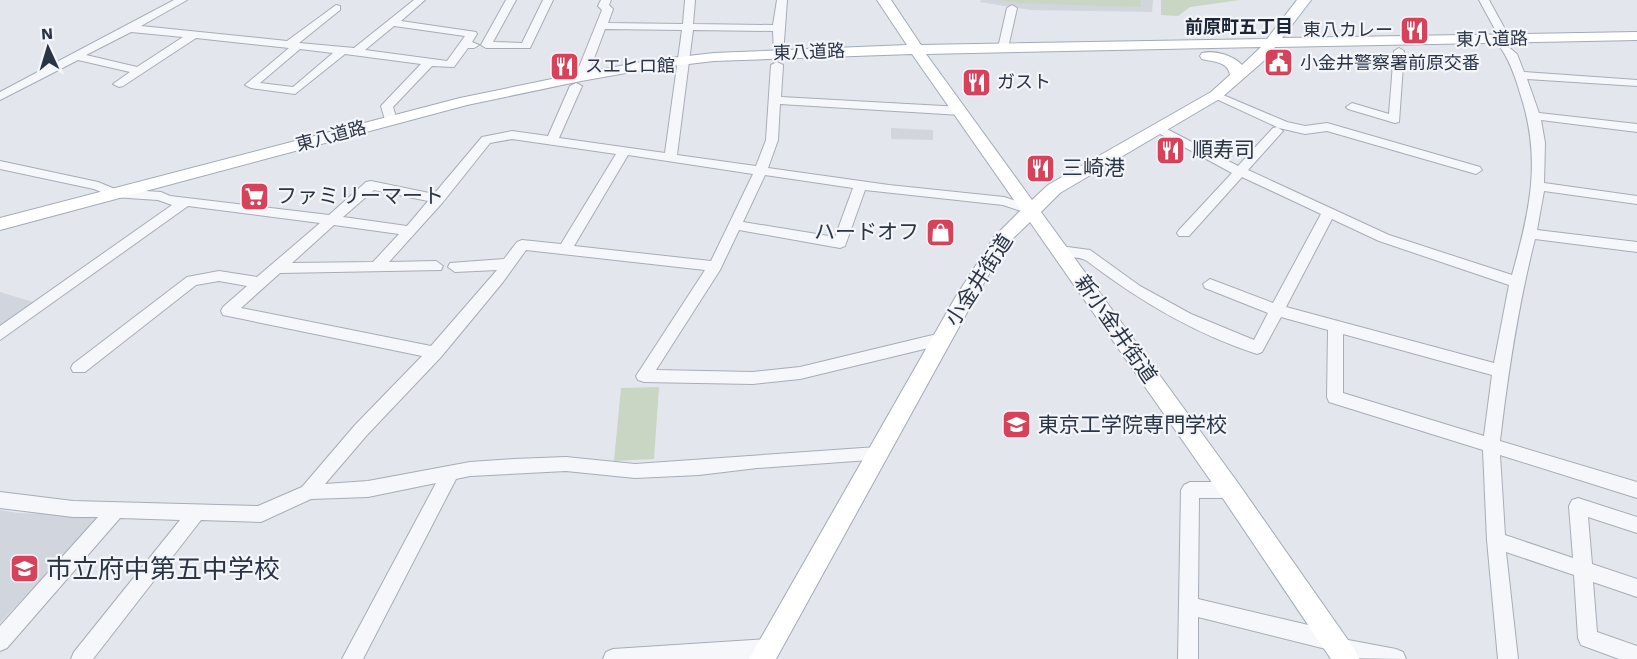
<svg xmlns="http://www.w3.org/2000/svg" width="1637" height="659" viewBox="0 0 1637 659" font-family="'Work Sans','Noto Sans JP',sans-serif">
<rect width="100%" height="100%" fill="#e3e6ec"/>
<!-- built -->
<path fill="#d1d5de" d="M981,0H1153L1152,12L1030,10L980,2Z
M891,128L933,130V140L891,139Z
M0,292L36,303L0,327Z
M0,510L18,513L101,516L0,623Z"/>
<!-- green -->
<path fill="#c8d6c3" d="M998,0H1141V7L1019,3Z
M1161,0H1240L1190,7L1178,16L1161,15Z
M659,387L654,459L614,461L621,388Z"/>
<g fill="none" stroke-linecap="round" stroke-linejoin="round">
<defs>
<path id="minor" d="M174,0H187L141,26L287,41L336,5L340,6V10L299,43L354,48L414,0H425L401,21L476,32L477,34L472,42L479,45L474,48H468L454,67L432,66L393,107L397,120L391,124L385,120L381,106L421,64L345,54L295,94L251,88L245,85L289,48L196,38L123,86L119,87L113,84L130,72L78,60L0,100V92ZM394,26L465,36L447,61L365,50ZM131,32L183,37L137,67L86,55ZM300,49L333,53L293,87L260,83Z
M506,0H516L493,42L522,43L543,0H553L530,48H486L481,45Z
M601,0H611L609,5L613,9L608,23L683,24L685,0H695L693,24L773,25L777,0H787L783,55H775L774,53L773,31L693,30L677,155L756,166L766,140L771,65L777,62L783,65L781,97L961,107L967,111L961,115L780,104L778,140L768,168L889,185L1004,197L1035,207L1037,210L1030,214L1003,205L865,190L845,246L840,248L739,230L720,270L656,370L753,372L800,367L941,333L946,335L949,339L946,343L941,345L800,379L753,384L644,382L638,380L636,376L705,270L526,250L503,282L441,357L367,435L325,484L368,481L470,462L514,459L566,457L635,464L877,447L883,449L885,454L883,459L757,468L699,475L635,478L566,471L470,476L456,479L363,659H342L436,483L368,497L311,499L261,522L201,520L93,659H71L74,652L180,520L120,518L7,648L0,651V626L98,517H73L0,508V492L73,501L258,506L302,487L355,425L422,356L223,315L221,311L223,307L247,286L219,281L196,285L85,372H73L71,368L73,364L187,277L219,271L257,277L320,223L188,206L0,340V326L172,205L158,200L113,197L94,189L0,169V161L98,182L115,189L161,192L170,196L329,215L366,182L371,181L434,194L482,137L512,131L548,136L570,86L576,83L582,86L559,138L665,153L682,30L605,29L587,77L585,79H577L575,77L602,10L598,6ZM512,139L616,154L561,244L522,240L517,242L504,259L450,263L448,267L455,272L497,270L431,346L241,308L280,273L441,270L443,266L436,261L389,262L443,202L490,143ZM628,155L753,174L711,261L574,246ZM765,175L853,188L835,237L743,222ZM374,190L428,201L407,226L343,217ZM334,225L399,234L373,262L292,263Z
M1479,0H1489L1506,31L1513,39L1512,41H1504L1497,33Z
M1012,5L1017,8L1008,48L1003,51L998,48L1007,8Z
M1505,44L1517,54L1524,72L1637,80V86L1527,79L1539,113L1637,124V132L1541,120L1545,143L1544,183L1637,196V204L1544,191L1537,230L1637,242V252L1535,239C1518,306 1508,373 1500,441L1637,482V498L1500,455L1505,535L1573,558L1569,506L1572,500L1578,498L1637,517V533L1588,517L1592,564L1637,579V597L1593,582L1597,632L1637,646V659H1619L1581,645L1578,638L1574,575L1506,552L1518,659H1498L1487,540L1483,450L1329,402L1327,397L1328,330L1281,317L1262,352L1257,354C1195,334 1138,300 1087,261C1077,254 1060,261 1053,251L1060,246L1090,250L1140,286L1191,314L1254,340L1268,313L1205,288L1203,284L1210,279L1273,303L1321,214L1242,177L1189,236H1179L1177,233L1179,230L1232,173L1151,129L1157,125L1161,126L1238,166L1273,128L1277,127L1283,131L1248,170L1389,235L1512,275C1530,210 1542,159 1520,93C1515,76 1510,61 1500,47ZM1332,219L1379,241L1509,285L1494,363L1286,307ZM1343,334L1492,375L1484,436L1343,393Z
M1399,48L1404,51L1399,122L1395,123L1348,109L1346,107L1352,103L1389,114L1394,51Z
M1216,92L1287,122L1305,126L1327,123L1480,167L1482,170L1476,174L1327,131L1305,134L1279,128L1212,97V93Z
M1190,482H1230L1236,485L1239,490L1236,495L1230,498H1199L1198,599L1334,631L1341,634L1343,639L1396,649L1403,652L1406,659L1339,658L1332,655L1330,650L1198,617V659H1178L1181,490L1184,485Z
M768,639L775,642L778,649L775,656L768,659H603L606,652L613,649Z"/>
<path id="major" d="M877,0H891L921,45L1267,39L1297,0H1311L1282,38L1637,32V40L1275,47L1267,58L1221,98L1060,193L1041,212L1238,483L1355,650L1359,659H1331L1222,497L1030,222L1006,245L970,307L776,659H749L955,298L994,237L1021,210L912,54L714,61L654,68L581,81L467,105L0,230V218L460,98L581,73L654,60L714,53L907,45ZM1261,47L1242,65C1233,55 1215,50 1202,53L1200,56L1202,59C1213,62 1228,61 1230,75L1211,92L1048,185L1032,200L926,54Z"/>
</defs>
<!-- minor casing -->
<use href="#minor" stroke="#a7adb7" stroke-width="2"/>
<!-- major casing -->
<use href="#major" stroke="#a1abb8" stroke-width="2"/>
<!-- minor -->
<use href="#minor" fill="#f6f7fa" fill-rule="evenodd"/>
<!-- major -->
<use href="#major" fill="#fff" fill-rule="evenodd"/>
</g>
<!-- icons -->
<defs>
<symbol id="restaurant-square" viewBox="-11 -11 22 22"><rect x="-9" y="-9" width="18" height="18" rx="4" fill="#d6425a" stroke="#f3f5f9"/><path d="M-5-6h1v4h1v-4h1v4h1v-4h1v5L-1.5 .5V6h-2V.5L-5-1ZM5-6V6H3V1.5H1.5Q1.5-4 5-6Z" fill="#fff"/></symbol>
<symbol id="civic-square" viewBox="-11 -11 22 22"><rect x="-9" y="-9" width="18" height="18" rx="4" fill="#d6425a" stroke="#f3f5f9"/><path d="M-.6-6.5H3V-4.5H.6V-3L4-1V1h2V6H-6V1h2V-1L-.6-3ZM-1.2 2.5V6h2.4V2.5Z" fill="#fff"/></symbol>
<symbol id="supermarket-square" viewBox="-11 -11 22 22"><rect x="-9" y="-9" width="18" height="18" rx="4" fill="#d6425a" stroke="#f3f5f9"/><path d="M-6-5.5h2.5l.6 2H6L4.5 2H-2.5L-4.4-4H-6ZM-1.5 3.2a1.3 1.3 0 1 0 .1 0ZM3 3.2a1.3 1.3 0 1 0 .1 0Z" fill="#fff"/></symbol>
<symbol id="shop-square" viewBox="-11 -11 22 22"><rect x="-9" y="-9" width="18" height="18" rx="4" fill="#d6425a" stroke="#f3f5f9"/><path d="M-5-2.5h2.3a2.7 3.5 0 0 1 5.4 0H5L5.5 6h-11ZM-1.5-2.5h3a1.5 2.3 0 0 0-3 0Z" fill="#fff"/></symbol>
<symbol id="university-square" viewBox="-11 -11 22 22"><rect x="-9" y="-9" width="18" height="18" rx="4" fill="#d6425a" stroke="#f3f5f9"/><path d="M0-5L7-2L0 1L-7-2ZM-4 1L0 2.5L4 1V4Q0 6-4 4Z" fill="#fff"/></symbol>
<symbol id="school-square" viewBox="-11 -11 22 22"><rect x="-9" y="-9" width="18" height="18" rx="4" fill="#d6425a" stroke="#f3f5f9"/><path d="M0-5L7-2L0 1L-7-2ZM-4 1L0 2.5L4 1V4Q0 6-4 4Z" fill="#fff"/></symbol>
</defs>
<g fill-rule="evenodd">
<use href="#restaurant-square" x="1398" y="14" width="33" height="33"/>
<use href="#civic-square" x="1262" y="46" width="33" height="33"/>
<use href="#restaurant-square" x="548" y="50" width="33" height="33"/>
<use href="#restaurant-square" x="960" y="66" width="33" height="33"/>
<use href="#restaurant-square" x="1154" y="134" width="33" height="33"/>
<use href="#restaurant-square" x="1024" y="152" width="33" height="33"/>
<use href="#supermarket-square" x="238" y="180" width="33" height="33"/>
<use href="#shop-square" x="924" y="216" width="33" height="33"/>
<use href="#university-square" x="1000" y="408" width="33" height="33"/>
<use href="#school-square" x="8" y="552" width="33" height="33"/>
</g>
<g text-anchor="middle" stroke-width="4.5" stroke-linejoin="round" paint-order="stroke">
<!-- far-neighbourhood labels -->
<g font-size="18" font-weight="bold" fill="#1c2536" stroke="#f3f5f9">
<text x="1239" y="33">前原町五丁目</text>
</g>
<!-- far-poi labels -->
<g font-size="18" fill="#293445" stroke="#f3f5f9" text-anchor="start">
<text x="1393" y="36" text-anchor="end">東八カレー</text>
<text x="1300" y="69">小金井警察署前原交番</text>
<text x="585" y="72">スエヒロ館</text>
<text x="997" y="88">ガスト</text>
</g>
<!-- far-street labels -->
<g font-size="18" fill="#293445" stroke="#f3f5f9">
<text transform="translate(1492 39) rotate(-1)" y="6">東八道路</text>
<text transform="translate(809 52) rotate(-2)" y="6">東八道路</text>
<text transform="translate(331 136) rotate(-15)" y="6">東八道路</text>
</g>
<!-- poi labels -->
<g font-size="21" fill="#293445" stroke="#f3f5f9" text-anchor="start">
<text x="1192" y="157">順寿司</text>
<text x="1062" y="175">三崎港</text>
<text x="276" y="203">ファミリーマート</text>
<text x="919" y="239" text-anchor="end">ハードオフ</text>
<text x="1038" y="432">東京工学院専門学校</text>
</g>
<!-- street labels -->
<g font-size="21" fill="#293445" stroke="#f3f5f9">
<text transform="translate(979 280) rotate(-57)" y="7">小金井街道</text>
<text transform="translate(1116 329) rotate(55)" y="7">新小金井街道</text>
</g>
<!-- near-poi labels -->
<g font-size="26" fill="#293445" stroke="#f3f5f9" text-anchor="start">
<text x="46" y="578">市立府中第五中学校</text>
</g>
</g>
<!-- north arrow -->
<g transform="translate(48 48) rotate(356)" stroke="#f3f5f9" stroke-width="4.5" paint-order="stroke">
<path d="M0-4.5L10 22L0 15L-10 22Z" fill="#293445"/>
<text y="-9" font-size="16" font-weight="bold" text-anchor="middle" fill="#293445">N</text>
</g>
</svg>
